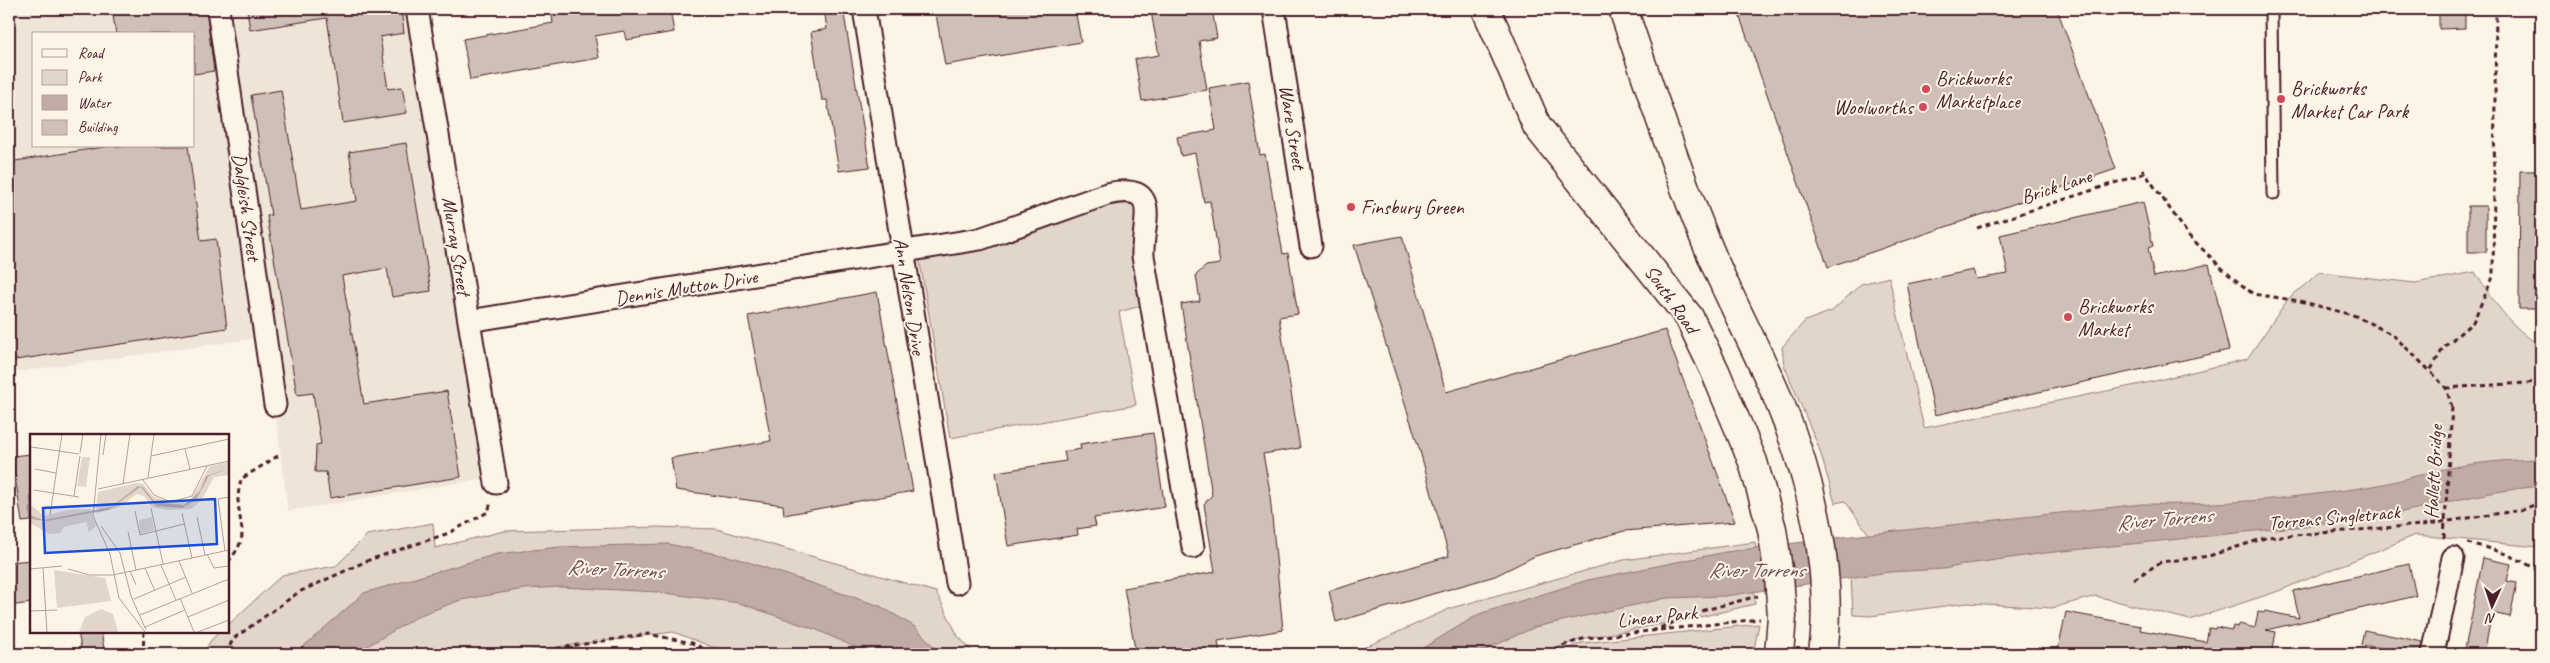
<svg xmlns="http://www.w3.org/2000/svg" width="2550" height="663" viewBox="0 0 2550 663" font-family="Caveat,sans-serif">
<rect width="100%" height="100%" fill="#fcf5e5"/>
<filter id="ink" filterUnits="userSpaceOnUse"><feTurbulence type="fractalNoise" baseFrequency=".02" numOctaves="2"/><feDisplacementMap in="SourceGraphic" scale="10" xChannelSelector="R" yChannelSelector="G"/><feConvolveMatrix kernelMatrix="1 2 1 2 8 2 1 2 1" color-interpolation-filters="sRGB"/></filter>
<g filter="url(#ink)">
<!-- built -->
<path fill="#eee5d7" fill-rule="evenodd" d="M9,9H417L495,477L288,511L265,337L9,373ZM34,34H194V146H34Z"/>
<!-- green -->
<path fill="#e2d5ca" stroke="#967a7a" d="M1123,198L1139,206L1141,306L1119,312L1136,405L950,438L919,257Z
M2320,272L2415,283L2475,272C2493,301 2511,328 2541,346V552L2537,547L2416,535L2276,592L2190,620L2096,596L2052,608L1967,603L1870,616L1853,615L1850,556L1872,539L1845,501L1835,503L1819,448L1784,365L1782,347L1805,321L1832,311L1861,284L1889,277L1924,428L2146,383L2247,359L2288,299Z
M433,523L435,548L504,531L657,527L717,529L936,592L958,636L975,654H731L673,632L505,654H203L211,640L220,632H228V625L282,575L336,566L367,535Z
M1755,542L1758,563L1752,567L1755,604L1696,618L1581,639L1540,654H1350L1451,608L1624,560Z
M1759,624L1753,654H1550L1582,643Z"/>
<!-- water -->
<path fill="#c0aca5" stroke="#917474" d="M2541,459V486C2481,491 2421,510 2361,520L2045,553L1968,564L1944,569L1889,572L1725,596L1667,598L1535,627L1476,654H1413L1479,614L1588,580L1726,552L1842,537L2142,504C2218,506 2297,498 2373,486C2392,483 2410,477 2428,473C2465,463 2503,460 2541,459Z
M668,544L736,558L880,606L915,627L941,654H870L817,630L739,603L658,592L562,587L524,589L461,600L420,615L354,654H295L364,593L497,554L560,547Z"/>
<!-- building -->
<path fill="#cfc0b7" stroke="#4a1f2b" d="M112,9H206L214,71L194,74V34H116Z
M247,9H401L404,33L380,37L388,89L402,87L407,113L343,123L327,18L250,30Z
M551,9H670L674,32L626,40L624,31L595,36L599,58L470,80L463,39L553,23Z
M824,9H843L870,167L839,171L827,100H822L811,32L827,29Z
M935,9H1075L1081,42L945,65Z
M1168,9H1212L1217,38L1199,41L1207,90L1142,101L1135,59L1159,55L1151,12Z
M1737,9H2057L2116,169L1828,267Z
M2439,9H2465V28L2439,29Z
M1248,81L1260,155L1265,154L1283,254L1288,253L1298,314L1279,317L1300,448L1263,454L1269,486L1283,630L1218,641L1220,654H1136L1124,588L1215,572L1204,504L1212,495L1181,304L1200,301L1196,275L1206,266L1220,264L1210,201L1204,202L1195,153L1181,156L1177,137L1216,130L1209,88Z
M281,90L301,210L357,201L349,152L406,143L431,291L392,297L387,268L342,276L364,404L447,391L461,477L330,498L326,472H315L316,445L321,444L313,393L297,395L267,216L271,215L251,95Z
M110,146H188L201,241L216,239L227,328L9,361V162Z
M2520,171H2541V309H2519Z
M2143,202L2153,246L2148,248L2154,277L2209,264L2229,350L1935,415L1907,284L1973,270L1976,279L2008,274L2000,235Z
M2468,206H2486V252H2468Z
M1402,236L1446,392L1665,330L1735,522L1624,531L1535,556L1495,576L1336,622L1329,591L1449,556L1420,451L1354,245Z
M877,292L913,491L784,515L783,505L676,490L671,458L771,441L748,316Z
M1153,433L1165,507L1094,518L1096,526L1077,529L1078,535L1008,546L996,472L1066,461L1064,452L1081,449L1080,444Z
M31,454V521L22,522L12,456Z
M2483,558L2511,564L2507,581L2517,583L2510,617L2492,613L2484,654H2464Z
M31,560V603L9,606V562Z
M2409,564L2416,596L2266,630L2276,632L2272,654H2057L2066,612L2141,626L2140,630L2206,642L2209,628L2215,629L2216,627L2232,630L2233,626L2238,627L2239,624L2255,628L2258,612L2264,613L2265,611L2299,618L2293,591Z
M2364,630L2423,642L2421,654L2361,645Z
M78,632H101L105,654H82Z"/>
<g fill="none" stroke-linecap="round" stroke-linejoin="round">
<defs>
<path id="service" d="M2271,9L2273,194"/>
<path id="minor" d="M218,9L275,405
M417,9L496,483
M864,9L957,583
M1274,9L1311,246
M469,321L980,239L1107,194C1165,181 1141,225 1143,256L1193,547
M2433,654L2453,558"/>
<path id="trunk" d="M1486,9L1537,126L1689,317L1715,371L1753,462L1772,529L1779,576L1782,616L1779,654
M1623,9C1652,93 1679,179 1714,261C1734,308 1759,353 1779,401C1811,477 1834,572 1823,654"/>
</defs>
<!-- service casing -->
<use href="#service" stroke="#4a1f2b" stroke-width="15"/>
<!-- minor casing -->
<use href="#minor" stroke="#4a1f2b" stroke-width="25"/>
<!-- trunk casing -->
<use href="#trunk" stroke="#4a1f2b" stroke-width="31"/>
<!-- path -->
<path stroke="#4a1f2b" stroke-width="3" stroke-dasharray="5 4" stroke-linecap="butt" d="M2142,169L2189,236L2227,273L2253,294L2300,301L2356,316L2393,335L2430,371
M1977,228L2145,173
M2446,388L2541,382
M2452,407L2446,388L2430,371L2444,347L2473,322L2493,277L2496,9
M2467,543C2494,549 2519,557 2541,573
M228,562C251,535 239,529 238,499C238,492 240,485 241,479L281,454
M2134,579L2161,562L2209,556L2268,537L2422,525L2522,510L2541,502
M1652,631L1705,610L1758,596
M143,654L144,632
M226,654L233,639L299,592L369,560L449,533L488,512L491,502
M521,654L648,634L692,643L714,654
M1537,654L1586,638L1760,619"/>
<!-- service -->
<use href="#service" stroke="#fcf5e5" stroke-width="11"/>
<!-- minor -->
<use href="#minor" stroke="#fcf5e5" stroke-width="21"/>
<!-- trunk -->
<use href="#trunk" stroke="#fcf5e5" stroke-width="28"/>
<!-- path-bridge -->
<path stroke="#4a1f2b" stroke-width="3" stroke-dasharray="5 4" stroke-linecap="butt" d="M2444,538L2452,407"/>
</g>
</g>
<!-- markers -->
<g fill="#d1495b" stroke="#fcf5e5" stroke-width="2">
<circle cx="1926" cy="89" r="5"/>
<circle cx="2281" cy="99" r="5"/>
<circle cx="1923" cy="107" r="5"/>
<circle cx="1351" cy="207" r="5"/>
<circle cx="2068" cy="317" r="5"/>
</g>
<g text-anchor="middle" stroke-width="4" stroke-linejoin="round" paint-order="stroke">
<!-- poi labels -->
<g font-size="20" fill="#4a1f2b" stroke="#fcf5e5" text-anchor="start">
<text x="1936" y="85">Brickworks<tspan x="1936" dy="23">Marketplace</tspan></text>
<text x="2291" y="95">Brickworks<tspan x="2291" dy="23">Market Car Park</tspan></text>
<text x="1913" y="114" text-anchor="end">Woolworths</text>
<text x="1361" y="214">Finsbury Green</text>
<text x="2078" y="313">Brickworks<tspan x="2078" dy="23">Market</tspan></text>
</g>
<!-- street labels -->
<g font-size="20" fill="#4a1f2b" stroke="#fcf5e5">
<text transform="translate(1293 127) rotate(81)" y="7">Ware Street</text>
<text transform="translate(2056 186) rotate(-18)" y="7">Brick Lane</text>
<text transform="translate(247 207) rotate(82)" y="7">Dalgleish Street</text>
<text transform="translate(457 246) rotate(81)" y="7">Murray Street</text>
<text transform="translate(686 287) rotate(-9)" y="7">Dennis Mutton Drive</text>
<text transform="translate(910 296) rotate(81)" y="7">Ann Nelson Drive</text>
<text transform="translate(1672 299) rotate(55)" y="7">South Road</text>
<text transform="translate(2433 472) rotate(-87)" y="7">Hallett Bridge</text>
<text transform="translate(2334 517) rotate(-5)" y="7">Torrens Singletrack</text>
<text transform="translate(1657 616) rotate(-6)" y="7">Linear Park</text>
</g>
<!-- water labels -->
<g font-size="21" font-style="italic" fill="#6d4950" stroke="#fcf5e5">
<text transform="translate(2164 519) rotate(-5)" y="7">River Torrens</text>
<text transform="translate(615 569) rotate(3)" y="7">River Torrens</text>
<text x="1756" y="577">River Torrens</text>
</g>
</g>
<!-- overview -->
<g transform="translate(30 434)">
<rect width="199" height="199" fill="#fcf5e5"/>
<path d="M52,23H60L56,53L47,52ZM199,28V41L184,43L171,67L161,75L137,76L122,73L114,62L107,60L87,74L67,79V75L72,73L66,74L68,58L106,49L113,50L123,62L140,69L161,65L180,32ZM0,70L14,82L37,76L60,75L66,92L59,98L56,88L34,93L30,99L19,100L0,89ZM122,83L124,96L110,100L109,86ZM24,136L75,144L81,167L27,174ZM71,175L83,180L88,198H49L55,183Z" fill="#e2d5ca"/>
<path d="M199,34L179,42L166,66L152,74L126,72L111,53L78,76L17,87L0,85V81L14,86L81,73L108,52L113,53L125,68L154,71L170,57L176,42Z" fill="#c0aca5"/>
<path fill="none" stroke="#b59f9b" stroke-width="1" d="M71,0L63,82L80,120L89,164L115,198M1,13L49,20M155,15L160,35M50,19L53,0M73,21L76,0M121,22L199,5M5,35L26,39M118,44L124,0M113,46L124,61L141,68L162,62L177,32M93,50L100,0M68,55L199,27M4,56L49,63M44,62L50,22M121,74L133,130M105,77L110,101L154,90M152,79L162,124M20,81L32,0M167,83L175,121M71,92L90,119L101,162L116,196M98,98L106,136M195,117L188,65L199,63M177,120L184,134L199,132M149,127L162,159M131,131L146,166M13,134L17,198M115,134L125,157M0,135L32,132M38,135L60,141H83L199,116M100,137L106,151M150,164L164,198M104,165L156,143M0,177L27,176M110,181L199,145M158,183L199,166M115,193L155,176M168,198L199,186"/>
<path fill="#1d4ed8" fill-opacity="0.15" stroke="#1d4ed8" stroke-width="2.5" d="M185,65L187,110L15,119L13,74Z"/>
<rect width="199" height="199" fill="none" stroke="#4a1f2b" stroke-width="2.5"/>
</g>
<!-- margin -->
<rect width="2550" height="663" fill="none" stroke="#fcf5e5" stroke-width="30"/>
<rect x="15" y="15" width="2520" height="633" fill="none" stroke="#4a1f2b" stroke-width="2" filter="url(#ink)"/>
<!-- legend -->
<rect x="32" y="32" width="162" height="115" fill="#fcf5e5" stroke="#b59f9b"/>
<rect x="42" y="49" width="25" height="8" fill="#fcf5e5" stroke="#b59f9b"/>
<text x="78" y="58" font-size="15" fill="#4a1f2b">Road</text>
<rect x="42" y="70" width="25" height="15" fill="#e2d5ca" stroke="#b59f9b"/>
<text x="78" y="82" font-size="15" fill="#4a1f2b">Park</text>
<rect x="42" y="95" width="25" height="15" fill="#c0aca5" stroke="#b59f9b"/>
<text x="78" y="108" font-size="15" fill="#4a1f2b">Water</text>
<rect x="42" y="120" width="25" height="15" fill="#cfc0b7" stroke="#b59f9b"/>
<text x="78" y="132" font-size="15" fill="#4a1f2b">Building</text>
<!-- north arrow -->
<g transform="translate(2492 606) rotate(183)" stroke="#fcf5e5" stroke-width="4" paint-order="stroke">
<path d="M0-4L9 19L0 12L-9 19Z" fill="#4a1f2b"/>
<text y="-8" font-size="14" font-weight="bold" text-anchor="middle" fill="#4a1f2b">N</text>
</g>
</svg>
